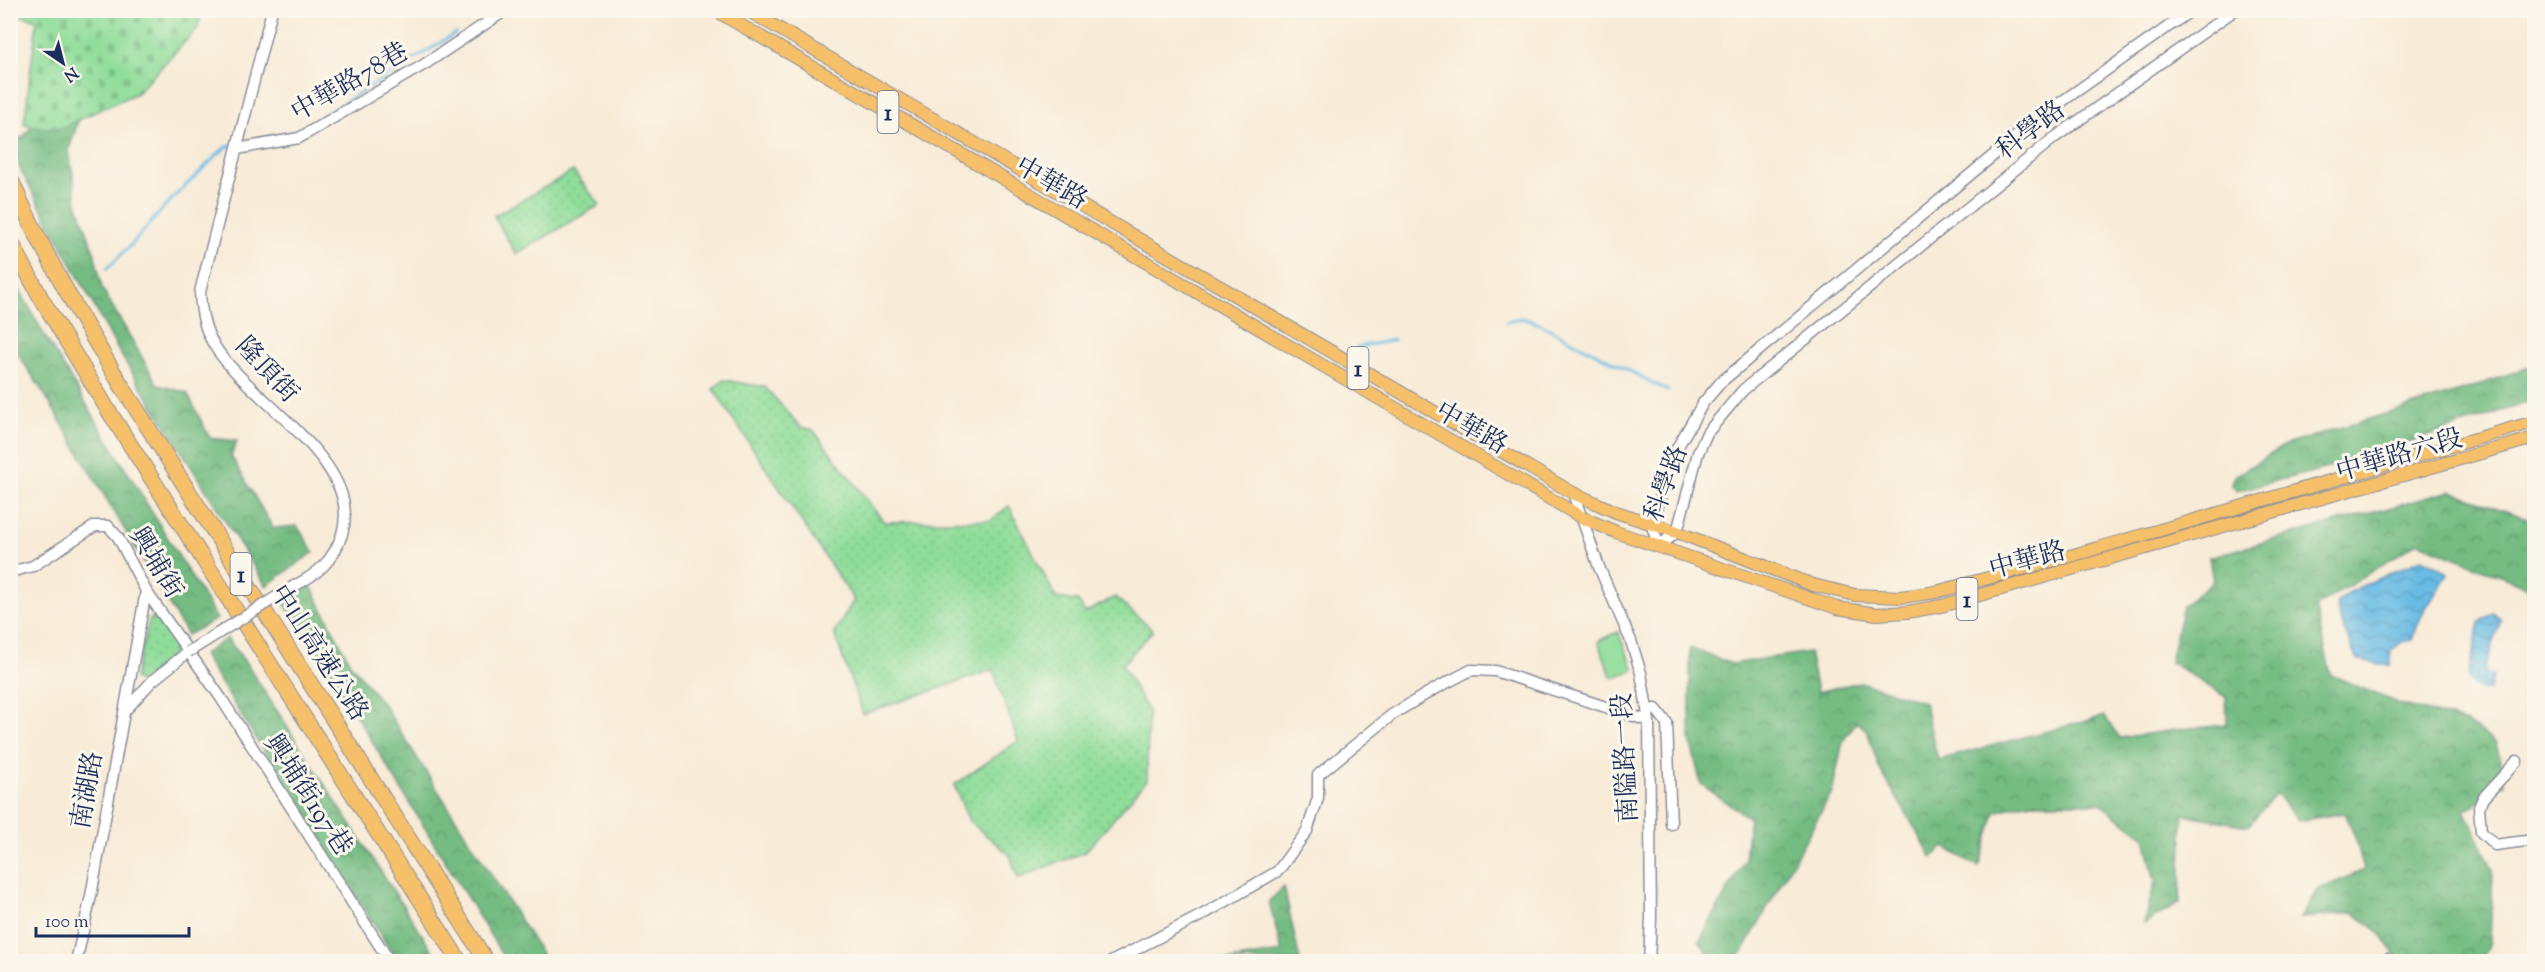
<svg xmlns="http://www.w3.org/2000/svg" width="2545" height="972" viewBox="0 0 2545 972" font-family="'Sorts Mill Goudy','Noto Serif TC',serif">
<defs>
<pattern id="grass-dots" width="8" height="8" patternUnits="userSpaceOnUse" patternTransform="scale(1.5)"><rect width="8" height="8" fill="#90dd9a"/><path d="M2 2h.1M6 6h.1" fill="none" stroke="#7cbe87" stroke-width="1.8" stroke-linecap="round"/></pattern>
<pattern id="forest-crowns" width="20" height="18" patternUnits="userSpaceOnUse" patternTransform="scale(1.5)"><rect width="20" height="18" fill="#74bc82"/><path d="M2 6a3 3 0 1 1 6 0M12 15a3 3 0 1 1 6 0" fill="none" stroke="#5e996e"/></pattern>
<pattern id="cemetery-stones" width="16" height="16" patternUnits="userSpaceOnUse" patternTransform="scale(1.5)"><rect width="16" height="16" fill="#90dd9a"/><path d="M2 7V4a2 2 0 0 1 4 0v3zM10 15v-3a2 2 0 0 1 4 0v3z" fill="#7cbe87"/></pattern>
<pattern id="water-waves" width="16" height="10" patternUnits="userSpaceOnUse" patternTransform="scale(1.5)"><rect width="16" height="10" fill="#68bbe4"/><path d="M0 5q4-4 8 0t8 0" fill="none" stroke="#5598bc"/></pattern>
</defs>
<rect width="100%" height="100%" fill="#fbf7ec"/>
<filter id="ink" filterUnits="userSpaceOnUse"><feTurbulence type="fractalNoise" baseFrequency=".0167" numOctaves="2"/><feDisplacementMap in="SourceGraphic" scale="12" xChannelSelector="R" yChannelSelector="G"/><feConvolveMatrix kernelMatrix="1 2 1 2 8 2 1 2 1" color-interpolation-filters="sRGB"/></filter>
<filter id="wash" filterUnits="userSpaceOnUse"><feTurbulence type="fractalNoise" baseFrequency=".008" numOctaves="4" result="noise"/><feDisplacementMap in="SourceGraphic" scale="24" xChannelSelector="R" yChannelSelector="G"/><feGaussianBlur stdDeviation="1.35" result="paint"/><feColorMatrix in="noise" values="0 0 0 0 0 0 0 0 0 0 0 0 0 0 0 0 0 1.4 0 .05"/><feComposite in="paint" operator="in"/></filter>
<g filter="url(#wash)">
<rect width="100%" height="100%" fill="#f8ebd7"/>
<!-- grass -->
<path fill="url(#grass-dots)" stroke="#56867c" stroke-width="1.5" d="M573,171L600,205L516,254L494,216Z
M724,380L765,387L801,427L813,430L884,522L991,520L1009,506L1056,598L1078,601L1085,613L1115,597L1153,630L1122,665L1148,711L1147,780L1085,852L1018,878L1010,855L969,821L954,785L1018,741L993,670L863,714L834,633L854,600L713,389Z
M154,616L179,648L143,681H137L134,678L149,621Z"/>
<!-- forest -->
<path fill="url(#forest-crowns)" stroke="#487670" stroke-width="1.5" d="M60,87L82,109L69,149L77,203L94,251L102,288L158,385L187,393L210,438L237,441L231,456L273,528L297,526L314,552L266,586L118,350L21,171L11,145V133L22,139Z
M11,274L46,338L217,619L187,635L48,400L11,343Z
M2534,365V400L2359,460L2237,491L2231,485L2235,476L2285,445L2473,387Z
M2451,491L2534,521V590L2418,542L2315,607L2331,675L2397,703L2467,723L2496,743L2505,784L2465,810L2493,870L2490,942L2482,961H2399L2380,933L2354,913L2300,918L2317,890L2364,870L2356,840L2345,813L2298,821L2276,794L2248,826L2183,814L2180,903L2144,924L2155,882L2145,837L2099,803H2025L1995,812L1979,867L1944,847L1932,857L1879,768L1867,730L1856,722L1843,741L1832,792L1742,953L1724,961H1714L1699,941L1745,860L1749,818L1701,784L1690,740V648L1732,664L1809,652L1817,692L1860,682L1924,702L1938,760L2104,716L2120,738L2181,729L2227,725L2226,697L2170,662L2183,606L2213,581L2209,557Z
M311,586L350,663L385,707L546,961H506L346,699L282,600Z
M227,638L246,663L439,961H397L203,655Z
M1284,887L1300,961H1225L1282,952L1269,901Z"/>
<!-- cemetery -->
<path fill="url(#cemetery-stones)" stroke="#56867c" stroke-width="1.5" d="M11,10H201V11L198,28L137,93L56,130L24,124L37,20L11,13Z"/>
<!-- pitch -->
<path fill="#90dd9a" stroke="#56867c" stroke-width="1.5" d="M1618,632L1634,670L1612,678L1598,641Z"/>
<!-- water -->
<path fill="url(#water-waves)" stroke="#4275a1" stroke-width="1.5" d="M2423,558L2448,573L2421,617L2412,640L2402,642L2392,650L2390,666L2356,659L2338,613L2337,602L2351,591Z
M2493,613L2501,620L2484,672L2493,676L2490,690C2478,691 2472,687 2468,676L2480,622Z"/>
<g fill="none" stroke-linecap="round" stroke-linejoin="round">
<!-- stream -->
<path stroke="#68bbe4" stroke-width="3" d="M240,143L299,131L456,33
M107,269L133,243L167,204L218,154L226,147L234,145
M1506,322L1522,318L1540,324L1668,391
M1357,347L1394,340"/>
</g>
</g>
<g filter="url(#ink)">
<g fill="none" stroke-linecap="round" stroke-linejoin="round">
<defs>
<path id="minor" d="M272,10L200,292C201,312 204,328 214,345C248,401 365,461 342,534C334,560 318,574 294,586
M2192,10L2037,119L1721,382L1703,403L1677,448L1651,524L1659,546L1677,532L1698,453L1707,433L1743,390L2054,138L2235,10
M237,149L299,138L425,64L506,10
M1573,493L1599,567L1631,641L1641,673L1649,721L1651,918L1649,962
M10,572L33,566L95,526H108L118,537L146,591L221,698L390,962
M1647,710L1656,709L1667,723L1671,824
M124,712L152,681L188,652
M2517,761L2483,798L2479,807L2481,832L2495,845L2526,841L2534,843
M76,962L91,896L146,591
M1111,962L1204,914L1278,871L1307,831L1318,798V775L1393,714L1433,690L1471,670L1495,671L1649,721
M2387,962V959"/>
<path id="major" d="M715,10L1583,518L1616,532L1837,608L1877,614L1907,612L1941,606L2534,438
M747,10L1573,493L1616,512L1677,532L1813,585L1855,595L1901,597L1936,592L2077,554L2534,422"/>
<path id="highway" d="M10,178C42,251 82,320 123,388L487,962
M10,240L41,298L108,410L460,962"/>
</defs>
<!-- minor casing -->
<use href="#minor" stroke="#8a8d9a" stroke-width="13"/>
<!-- major casing -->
<use href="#major" stroke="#8a8d9a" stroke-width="14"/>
<!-- highway casing -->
<use href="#highway" stroke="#8a8d9a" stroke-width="17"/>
<!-- minor -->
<use href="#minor" stroke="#fff" stroke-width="10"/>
<!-- major -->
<use href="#major" stroke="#f6c06b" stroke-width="12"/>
<!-- highway -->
<use href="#highway" stroke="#f6c06b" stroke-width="15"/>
<defs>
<path id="minor-bridge" d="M188,652L294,586"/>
</defs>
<!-- minor-bridge casing -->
<use href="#minor-bridge" stroke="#8a8d9a" stroke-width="13" stroke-linecap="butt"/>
<!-- minor-bridge -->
<use href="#minor-bridge" stroke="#fff" stroke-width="10"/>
</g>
</g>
<g text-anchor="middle" stroke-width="6" stroke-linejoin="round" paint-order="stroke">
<!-- shield labels -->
<g fill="#fbf7ec" stroke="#5e6b89" stroke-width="1.5">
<rect x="877.5" y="91" width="21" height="42" rx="4.5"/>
<rect x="1347.5" y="347" width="21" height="42" rx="4.5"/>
<rect x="230.5" y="553" width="21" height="42" rx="4.5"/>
<rect x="1956.5" y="578" width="21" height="42" rx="4.5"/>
</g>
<g font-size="24" font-weight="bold" fill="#1b2f5e">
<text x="888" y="120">1</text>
<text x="1358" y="376">1</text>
<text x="241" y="582">1</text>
<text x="1967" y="607">1</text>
</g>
<!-- street labels -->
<g font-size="26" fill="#1b2f5e" stroke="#fbf7ec">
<text transform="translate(349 81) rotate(-30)" y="9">中華路78巷</text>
<text transform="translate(2030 129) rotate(-37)" y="9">科學路</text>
<text transform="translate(1052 182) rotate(30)" y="9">中華路</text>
<text transform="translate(268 369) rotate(47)" y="9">隆頂街</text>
<text transform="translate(1472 427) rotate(30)" y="9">中華路</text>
<text transform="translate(2399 454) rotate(-16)" y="9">中華路六段</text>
<text transform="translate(1665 483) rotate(-70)" y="9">科學路</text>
<text transform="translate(2027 559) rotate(-15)" y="9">中華路</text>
<text transform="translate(157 562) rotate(59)" y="9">興埔街</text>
<text transform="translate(320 652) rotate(57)" y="9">中山高速公路</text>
<text transform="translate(1624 758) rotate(-93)" y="9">南隘路一段</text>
<text transform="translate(86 790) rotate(-80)" y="9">南湖路</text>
<text transform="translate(309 794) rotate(57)" y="9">興埔街197巷</text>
</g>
</g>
<!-- margin -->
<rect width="2545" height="972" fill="none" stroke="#fbf7ec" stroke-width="36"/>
<!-- north arrow -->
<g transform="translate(63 63) rotate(145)" stroke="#fbf7ec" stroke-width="4.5" paint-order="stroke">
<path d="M0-4.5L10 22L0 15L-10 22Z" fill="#1b2f5e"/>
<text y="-9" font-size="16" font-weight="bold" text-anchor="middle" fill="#1b2f5e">N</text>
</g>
<!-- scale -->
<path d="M36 927v9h153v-9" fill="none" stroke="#1b2f5e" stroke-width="3"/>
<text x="45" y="927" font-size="18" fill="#1b2f5e" stroke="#fbf7ec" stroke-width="4.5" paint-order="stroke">100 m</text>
</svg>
